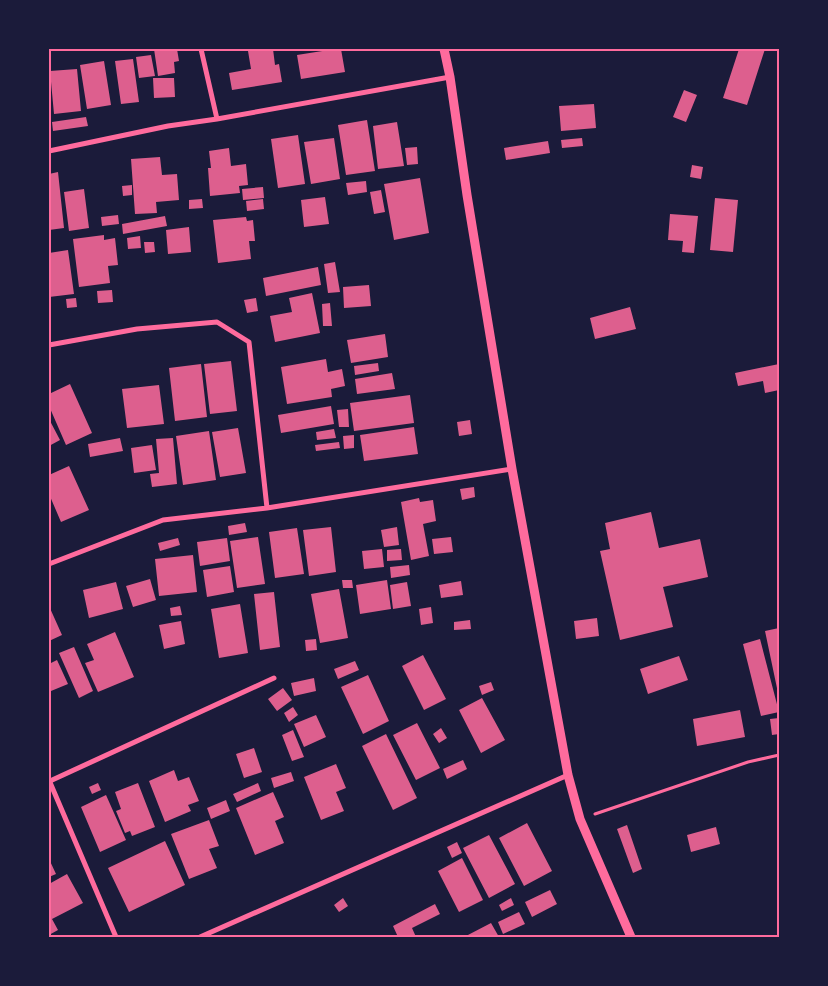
<svg xmlns="http://www.w3.org/2000/svg" width="828" height="986" viewBox="0 0 828 986" font-family="'DM Sans',sans-serif">
<rect width="100%" height="100%" fill="#1b1b3a"/>
<!-- building -->
<path fill="#dd5f8e" d="M154,49H177L179,61L174,62L175,73L158,76Z
M261,49H273L275,65L279,64L282,82L232,90L229,73L251,69L248,51Z
M335,49H341L345,72L301,79L297,55Z
M739,49H765L747,105L723,98Z
M151,55L155,76L139,78L136,57Z
M133,59L139,102L121,104L115,61Z
M104,61L111,105L87,109L80,65Z
M77,69L81,111L54,114L50,71Z
M153,78H174L175,97L154,98Z
M684,90L697,95L686,122L673,117Z
M594,104L596,128L561,131L559,106Z
M86,117L88,126L53,131L52,122Z
M367,120L375,171L346,175L338,125Z
M397,122L404,166L378,169L373,126Z
M298,135L305,184L278,188L271,139Z
M334,138L340,179L311,184L304,142Z
M582,138L583,146L562,148L561,140Z
M548,141L550,153L506,160L504,148Z
M417,147L418,164L407,165L405,148Z
M229,148L231,166L246,164L248,185L239,186L240,193L210,196L208,168H211L209,151Z
M160,157L162,175L177,174L179,200L156,202L157,213L135,214L131,159Z
M692,165L703,167L701,179L690,177Z
M58,172L64,228L49,230V174Z
M420,178L429,233L394,240L384,184Z
M366,181L367,192L348,195L346,183Z
M132,185V195L123,196L122,186Z
M263,187L264,198L243,200L242,189Z
M84,189L89,228L69,231L64,192Z
M381,190L385,212L374,214L370,192Z
M325,197L329,224L304,227L301,200Z
M715,198L738,200L733,252L710,250Z
M202,199L203,208L189,209V200Z
M263,199L264,209L247,211L246,201Z
M670,214L698,216L694,253L682,252L683,241L668,240Z
M118,215L119,224L102,226L101,217Z
M165,216L167,226L123,234L122,224Z
M246,217L247,221L253,220L255,241H249L251,259L218,263L213,220Z
M189,227L191,252L168,254L166,230Z
M104,235V240L115,238L118,265L108,266L110,283L79,287L73,239Z
M140,236L141,248L128,249L127,238Z
M144,242H154L155,252L145,253Z
M68,250L74,294L49,297V253Z
M335,262L340,292L328,293L324,264Z
M318,267L321,285L266,296L263,278Z
M369,285L371,306L344,308L343,287Z
M112,290L113,302L98,303L97,291Z
M312,293L320,333L275,342L270,316L292,312L289,298Z
M76,298L77,307L67,308L66,299Z
M256,298L258,311L247,313L244,300Z
M330,303L332,326H323L322,304Z
M630,307L636,329L595,339L590,318Z
M385,334L388,357L351,363L347,340Z
M326,359L328,372L342,369L345,386L331,389L332,397L287,404L281,367Z
M231,361L237,411L210,414L204,364Z
M378,363L379,371L355,375L354,366Z
M201,364L207,417L175,421L169,368Z
M779,364V390L765,393L763,381L738,386L735,373Z
M392,373L395,389L357,394L355,379Z
M70,384L92,433L66,445L49,406V394Z
M159,385L164,424L127,428L122,389Z
M410,395L414,423L354,431L350,403Z
M331,406L334,424L281,433L278,415Z
M348,409L349,427H339L337,410Z
M49,419L60,440L49,446Z
M470,420L472,434L459,436L457,422Z
M414,427L418,454L364,461L360,435Z
M238,428L246,473L220,477L212,432Z
M334,429L336,438L317,440L316,432Z
M209,431L216,480L183,485L176,436Z
M354,435V448L344,449L343,436Z
M120,438L123,451L90,457L88,444Z
M173,438L177,484L152,487L150,474L159,473L156,439Z
M339,442L340,448L316,451L315,445Z
M152,445L156,470L134,473L131,448Z
M69,466L89,510L61,522L49,494V475Z
M474,487L475,497L462,500L460,489Z
M419,498L420,502L433,500L436,521L423,524L429,556L411,560L401,502Z
M651,512L659,548L700,539L708,577L663,587L673,627L620,640L600,551L610,549L605,523Z
M245,523L247,532L229,535L228,526Z
M331,527L336,572L309,576L303,530Z
M397,527L399,545L384,547L381,530Z
M297,528L304,574L275,578L269,532Z
M258,537L265,584L237,588L230,541Z
M451,537L453,552L434,554L432,539Z
M178,538L180,545L160,551L158,543Z
M227,538L230,561L200,566L197,542Z
M382,549L384,567L364,569L362,551Z
M401,549L402,560L387,561V550Z
M193,555L197,592L159,596L155,559Z
M409,565L410,575L391,578L390,567Z
M230,566L234,592L207,597L203,570Z
M150,579L156,600L133,607L126,586Z
M342,580H352L353,588H343Z
M387,580L391,609L360,614L356,585Z
M461,581L463,595L441,598L439,585Z
M116,582L123,609L89,618L83,590Z
M407,582L411,606L393,609L390,585Z
M339,589L348,638L320,643L311,594Z
M274,592L280,647L260,650L254,594Z
M240,604L248,653L219,658L211,609Z
M49,606L62,635L49,641Z
M180,606L182,615L171,616L170,608Z
M431,607L433,623L421,625L419,609Z
M597,618L599,636L576,639L574,621Z
M470,620L471,629L454,630V622Z
M181,621L185,644L164,649L159,625Z
M779,628V693H778L765,631Z
M115,632L134,677L98,692L85,663L94,660L87,644Z
M316,639L317,650L306,651L305,640Z
M760,639L779,712L761,716L743,644Z
M74,647L93,691L79,698L59,653Z
M423,655L446,699L424,710L402,666Z
M679,656L688,680L648,694L640,669Z
M57,660L68,684L51,691L49,687V664Z
M355,661L359,670L338,679L334,669Z
M368,675L389,721L363,734L341,687Z
M314,678L316,691L294,696L291,683Z
M491,682L494,690L482,695L479,686Z
M283,688L292,700L277,711L268,699Z
M482,698L505,740L481,753L459,710Z
M293,707L298,715L289,722L284,713Z
M740,710L745,737L697,746L693,719Z
M316,715L326,737L304,747L294,724Z
M779,718V734L772,735L770,719Z
M417,723L440,768L416,780L393,735Z
M441,728L447,738L439,743L433,734Z
M293,730L304,757L292,761L282,735Z
M386,734L417,798L393,810L362,746Z
M254,748L262,772L244,778L236,754Z
M463,760L467,769L447,779L443,769Z
M336,764L346,788L336,792L344,811L321,820L304,777Z
M174,770L178,781L189,777L199,801L188,805L191,811L165,822L149,781Z
M291,772L294,781L274,788L271,778Z
M98,783L101,790L92,794L89,787Z
M138,783L155,827L132,836L130,831L125,833L116,811L121,809L115,792Z
M258,783L261,791L237,802L233,794Z
M273,792L284,817L275,821L284,843L255,855L236,808Z
M106,795L126,840L100,852L81,807Z
M226,800L230,811L211,819L207,808Z
M209,820L219,846L209,849L217,868L189,879L171,834Z
M527,823L552,871L524,886L499,838Z
M627,825L642,869L633,873L617,829Z
M716,827L720,844L691,852L687,835Z
M489,835L515,884L489,898L463,848Z
M165,841L185,885L129,912L108,868Z
M457,842L462,853L452,858L447,847Z
M462,858L483,900L459,912L438,871Z
M49,859L56,874L49,877Z
M67,874L83,903L52,919L58,930L49,935V884Z
M550,890L557,904L532,917L525,902Z
M343,898L348,906L339,912L334,905Z
M511,898L514,905L502,911L499,905Z
M435,904L440,914L412,928L416,937H398L393,926Z
M519,912L525,924L503,934L498,922Z
M491,923L499,937H467L466,936Z"/>
<g fill="none" stroke-linecap="round" stroke-linejoin="round">
<!-- path -->
<path stroke="#ff6b9d" stroke-width="3" d="M595,814L748,762L779,755"/>
<!-- minor -->
<path stroke="#ff6b9d" stroke-width="5" d="M201,49L217,119
M49,151L168,126L217,119L450,77
M49,345L137,329L217,322L249,342L267,508
M49,564L163,520L267,508L512,469
M49,780L116,937
M50,781L274,678
M200,937L568,775"/>
<!-- tertiary -->
<path stroke="#ff6b9d" stroke-width="9" d="M444,49L450,77L467,195L512,469L568,775L580,819L631,937"/>
</g>
<!-- border -->
<rect width="828" height="986" fill="none" stroke="#1b1b3a" stroke-width="100"/>
<rect x="50" y="50" width="728" height="886" fill="none" stroke="#ff6b9d" stroke-width="2"/>
</svg>
